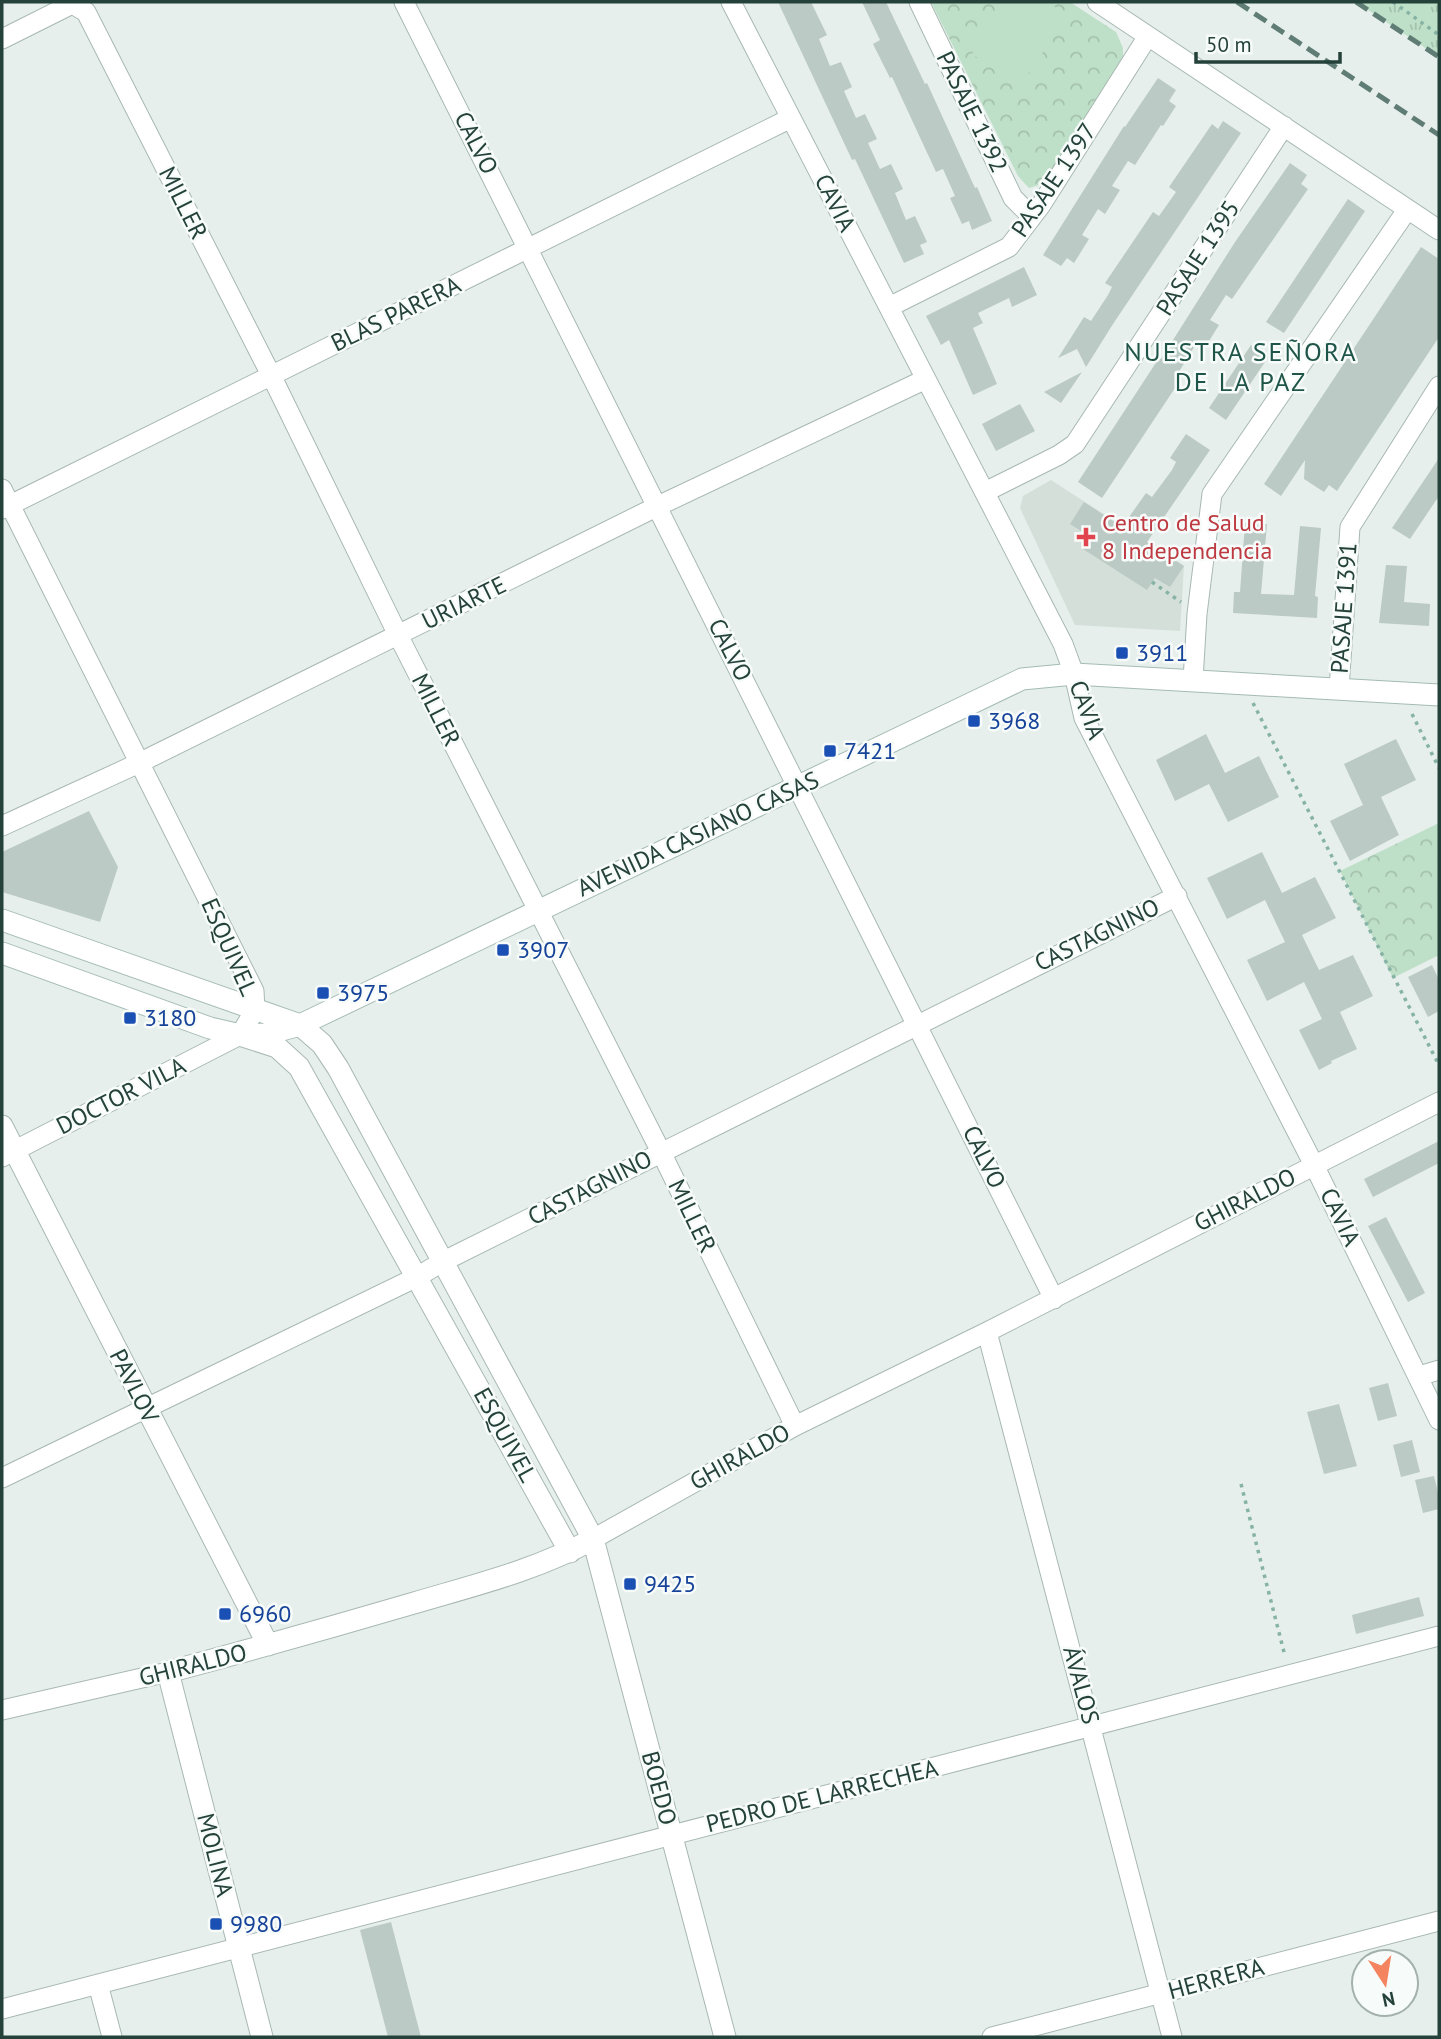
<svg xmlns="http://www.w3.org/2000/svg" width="1441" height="2039" viewBox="0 0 1441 2039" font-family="'PT Sans',sans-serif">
<defs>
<pattern id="grass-tufts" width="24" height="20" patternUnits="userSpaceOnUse" patternTransform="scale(1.75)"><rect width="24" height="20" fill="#bfe0c8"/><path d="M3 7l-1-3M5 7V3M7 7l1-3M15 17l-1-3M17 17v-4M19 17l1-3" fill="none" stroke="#a4c1ad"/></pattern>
<pattern id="forest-crowns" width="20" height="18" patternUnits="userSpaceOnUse" patternTransform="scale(1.75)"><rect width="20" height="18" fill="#bfe0c8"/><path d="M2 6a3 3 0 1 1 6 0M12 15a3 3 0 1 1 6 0" fill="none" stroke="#a4c1ad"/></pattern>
</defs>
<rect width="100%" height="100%" fill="#e6efeb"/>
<!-- built -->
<path fill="#d4dfda" d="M1051,480L1184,566L1180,631L1075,625L1020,508L1023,496Z"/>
<!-- grass -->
<path fill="url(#grass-tufts)" d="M1356,2H1439V57Z"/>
<!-- forest -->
<path fill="url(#forest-crowns)" d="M931,2H1070L1116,32L1123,48V65L1045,183L1029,188L1018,176Z
M1439,823V955L1393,978L1340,871Z"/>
<!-- pitch -->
<path fill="#bfe0c8" d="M1007,2H1047L1068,15L1020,86L972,54Z"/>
<!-- building -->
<path fill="#bbcac4" d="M778,2H811L827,35L819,39L830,66L841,62L852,87L844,91L856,118L865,114L877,139L868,143L880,169L891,164L903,189L895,193L906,220L915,216L927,242L920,245L924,254L904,263L855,159L852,160Z
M862,2H886L925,84L927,83L975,188L977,187L992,221L972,230L969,221L962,224L950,198L955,196L943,169L936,172L892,77L890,78L873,44L880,40Z
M1158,78L1176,90L1169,101L1176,106L1163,126L1161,125L1135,165L1128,161L1112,186L1120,190L1105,214L1098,209L1082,235L1089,239L1074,263L1067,258L1061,266L1043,255L1124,126L1125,127Z
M1223,121L1241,133L1113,324L1093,356L1086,367L1077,349L1058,358L1084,317L1091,321L1108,295L1112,287L1105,283L1153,212L1159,216L1176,192L1169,187L1212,124L1218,129Z
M1290,163L1307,175L1301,184L1308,189L1232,299L1226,295L1210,320L1219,325L1204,349L1196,344L1180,370L1185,373L1102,498L1078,482L1159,358L1161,359L1235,242Z
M1348,199L1365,211L1284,333L1266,322Z
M1421,247L1439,259V337L1337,491L1329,485L1324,492L1304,479L1305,460L1281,496L1264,484Z
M1024,267L1037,295L1012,307L1009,298L978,313L983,323L973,328L997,384L973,395L949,340L941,345L926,316Z
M1251,345L1269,356L1226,420L1209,408Z
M1082,372L1061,403L1044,392Z
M1020,404L1035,431L996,451L982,424Z
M1186,434L1210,450L1147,542L1184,566L1170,587L1155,578L1147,590L1083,549L1091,537L1070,524L1084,502L1122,527L1146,493L1152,497L1172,470L1176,462L1170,458Z
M1439,458V496L1410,539L1392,528Z
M1245,523L1267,524L1261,594L1294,595L1300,526L1321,528L1315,596L1318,597L1317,618L1233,613L1234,592H1240Z
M1386,565L1407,566L1404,602L1430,604L1429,626L1379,623Z
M1206,734L1225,773L1259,756L1279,797L1228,822L1209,784L1175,801L1156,760Z
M1396,739L1416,780L1381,797L1399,835L1350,861L1330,821L1363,805L1344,764Z
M89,811L118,867L100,922L2,892V852Z
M1262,852L1282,893L1315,877L1336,918L1302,935L1319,970L1353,955L1373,996L1340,1012L1357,1049L1331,1061L1332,1063L1319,1070L1299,1030L1322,1019L1304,982L1267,1001L1247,960L1285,942L1265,900L1227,919L1207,878Z
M1432,965L1439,980V1011L1428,1017L1408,977Z
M1439,1141V1163L1373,1197L1364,1179Z
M1386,1217L1425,1293L1408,1302L1368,1226Z
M1388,1383L1397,1416L1378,1421L1369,1388Z
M1339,1404L1357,1466L1324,1474L1307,1412Z
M1412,1440L1420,1472L1401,1477L1393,1445Z
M1434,1476L1439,1497V1509L1423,1513L1415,1480Z
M1419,1597L1424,1616L1356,1634L1352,1615Z
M391,1922L421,2037H388L360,1930Z"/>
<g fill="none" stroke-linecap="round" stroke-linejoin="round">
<defs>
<path id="minor" d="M69,2L86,12L271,375L398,635L661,1152L795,1426
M404,2L1054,1299
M731,2L1063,644L1074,674L1084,718L1314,1165L1439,1420
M919,2L1013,198L1032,217
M1097,2L1439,230
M2,39L76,2
M889,307L1009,247L1041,205L1148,36
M2,489L254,991L255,1010L240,1035L2,1157
M985,492L1059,455L1075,444L1284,126
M2,509L791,118
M1193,680L1197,614L1212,494L1407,210
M1339,689L1350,527L1439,386
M2,826L139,763L658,506L926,379
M987,1332L1172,2037
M1419,1376L1439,1370
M2,1478L417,1277L442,1262L1177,896
M593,1539L795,1426L987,1332L1439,1102
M2,1710L168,1672
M98,1984L112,2037
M2,2009L1439,1636
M992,2037L1439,1921"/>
<path id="tertiary" d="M300,1025L322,1044L338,1068L593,1539L725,2037
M243,1036L277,1047L299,1067L570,1552
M2,1126L268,1645
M262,2037L168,1672C250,1650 332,1627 414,1603C475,1585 537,1570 593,1539"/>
<path id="secondary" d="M2,920L300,1025
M2,953L210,1028L240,1035L267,1034L300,1025L1022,679L1074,674L1439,695"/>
</defs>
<!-- minor casing -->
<use href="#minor" stroke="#a8b8b2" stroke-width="21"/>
<!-- tertiary casing -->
<use href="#tertiary" stroke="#a8b8b2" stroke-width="23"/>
<!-- secondary casing -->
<use href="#secondary" stroke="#a4bbb3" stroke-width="23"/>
<!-- path -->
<path stroke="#86b3a5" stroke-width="3.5" stroke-dasharray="3.5 5" stroke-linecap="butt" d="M1393,2L1439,35
M1152,582L1181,602
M1253,703L1439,1065
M1412,714L1439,768
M1241,1484L1285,1656"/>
<!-- minor -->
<use href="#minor" stroke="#fff" stroke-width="19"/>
<!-- tertiary -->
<use href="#tertiary" stroke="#fff" stroke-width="21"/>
<!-- secondary -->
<use href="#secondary" stroke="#fff" stroke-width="21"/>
<!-- rail -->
<path stroke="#5f7d75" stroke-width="5" stroke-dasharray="14 7" stroke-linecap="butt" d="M1237,2L1439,135
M1356,2L1439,57"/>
</g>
<!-- markers -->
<path fill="#e0444e" stroke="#f7fbf9" stroke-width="2.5" d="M1082.5 526.5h7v7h7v7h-7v7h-7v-7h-7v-7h7z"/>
<g fill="#1a4fb4" stroke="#f7fbf9" stroke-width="2.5">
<rect x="1115" y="646" width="14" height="14" rx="3.5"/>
<rect x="967" y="714" width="14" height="14" rx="3.5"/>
<rect x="823" y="744" width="14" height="14" rx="3.5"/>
<rect x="496" y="943" width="14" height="14" rx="3.5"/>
<rect x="316" y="986" width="14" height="14" rx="3.5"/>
<rect x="123" y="1011" width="14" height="14" rx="3.5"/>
<rect x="623" y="1577" width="14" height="14" rx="3.5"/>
<rect x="218" y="1607" width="14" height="14" rx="3.5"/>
<rect x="209" y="1917" width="14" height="14" rx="3.5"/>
</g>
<g text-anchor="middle" stroke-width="5" stroke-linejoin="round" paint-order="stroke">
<!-- street labels -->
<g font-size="24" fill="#24423a" stroke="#f7fbf9">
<text transform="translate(972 112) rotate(64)" y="8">PASAJE 1392</text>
<text transform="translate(476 143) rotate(63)" y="8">CALVO</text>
<text transform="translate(1054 180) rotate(-56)" y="8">PASAJE 1397</text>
<text transform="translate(183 203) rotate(63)" y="8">MILLER</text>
<text transform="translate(835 203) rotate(63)" y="8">CAVIA</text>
<text transform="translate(1198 258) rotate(-57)" y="8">PASAJE 1395</text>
<text transform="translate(396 314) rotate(-26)" y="8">BLAS PARERA</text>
<text transform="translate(464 603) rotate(-26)" y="8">URIARTE</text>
<text transform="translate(1344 608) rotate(-86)" y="8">PASAJE 1391</text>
<text transform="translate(730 650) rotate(63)" y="8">CALVO</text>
<text transform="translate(436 710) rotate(63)" y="8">MILLER</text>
<text transform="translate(1087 710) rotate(70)" y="8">CAVIA</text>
<text transform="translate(698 834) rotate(-25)" y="8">AVENIDA CASIANO CASAS</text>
<text transform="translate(1097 935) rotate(-26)" y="8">CASTAGNINO</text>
<text transform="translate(229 947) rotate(66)" y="8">ESQUIVEL</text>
<text transform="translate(121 1096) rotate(-27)" y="8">DOCTOR VILA</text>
<text transform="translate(984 1157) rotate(64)" y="8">CALVO</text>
<text transform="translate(590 1188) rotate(-27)" y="8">CASTAGNINO</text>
<text transform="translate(1245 1200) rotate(-27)" y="8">GHIRALDO</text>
<text transform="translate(692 1216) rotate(64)" y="8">MILLER</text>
<text transform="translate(1340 1217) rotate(64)" y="8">CAVIA</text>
<text transform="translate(134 1386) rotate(63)" y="8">PAVLOV</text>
<text transform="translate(505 1435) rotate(61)" y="8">ESQUIVEL</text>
<text transform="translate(740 1457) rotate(-29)" y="8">GHIRALDO</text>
<text transform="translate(193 1665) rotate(-14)" y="8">GHIRALDO</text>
<text transform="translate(1081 1685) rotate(75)" y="8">ÁVALOS</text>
<text transform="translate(659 1788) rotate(75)" y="8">BOEDO</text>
<text transform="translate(822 1796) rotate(-14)" y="8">PEDRO DE LARRECHEA</text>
<text transform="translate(215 1855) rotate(76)" y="8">MOLINA</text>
<text transform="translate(1216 1979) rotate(-15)" y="8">HERRERA</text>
</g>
<!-- health labels -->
<g font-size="24" fill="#be3a42" stroke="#f7fbf9" text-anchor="start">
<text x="1102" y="531">Centro de Salud<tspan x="1102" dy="28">8 Independencia</tspan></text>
</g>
<!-- transit labels -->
<g font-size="24" fill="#164399" stroke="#f7fbf9" text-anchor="start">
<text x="1136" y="661">3911</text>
<text x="988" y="729">3968</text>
<text x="844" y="759">7421</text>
<text x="517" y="958">3907</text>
<text x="337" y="1001">3975</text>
<text x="144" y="1026">3180</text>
<text x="644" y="1592">9425</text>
<text x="239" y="1622">6960</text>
<text x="230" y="1932">9980</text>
</g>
<!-- neighbourhood labels -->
<g font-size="26" letter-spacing="2" fill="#1f5548" stroke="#f7fbf9">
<text x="1241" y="361">NUESTRA SEÑORA<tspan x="1241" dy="30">DE LA PAZ</tspan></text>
</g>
</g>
<!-- border -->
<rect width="1441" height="2039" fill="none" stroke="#24423a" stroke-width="7"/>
<!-- north arrow -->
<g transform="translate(1385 1983) rotate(168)"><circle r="33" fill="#f7fbf9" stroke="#a3b1ad" stroke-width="2"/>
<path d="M0-5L12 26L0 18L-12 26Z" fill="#f4845f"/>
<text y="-10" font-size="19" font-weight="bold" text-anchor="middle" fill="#24423a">N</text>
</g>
<!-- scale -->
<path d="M1196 52v10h144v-10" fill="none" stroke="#24423a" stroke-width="3.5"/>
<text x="1206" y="52" font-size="21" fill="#24423a" stroke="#f7fbf9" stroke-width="5" paint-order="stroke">50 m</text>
</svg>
